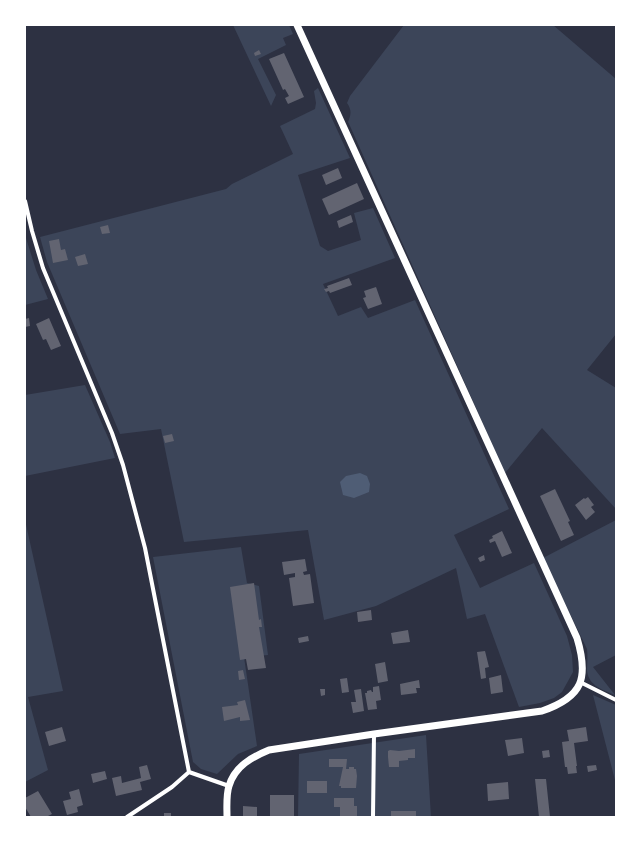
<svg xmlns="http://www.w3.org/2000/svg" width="641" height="842" viewBox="0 0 641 842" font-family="'Varela Round',sans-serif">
<rect width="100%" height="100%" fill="#2d3142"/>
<!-- green -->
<path fill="#3c4559" d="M233,25H289L293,34L283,38L286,45L258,59L276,95L271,106Z
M404,25H553L616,79V334L587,370L616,388V509L542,428L505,473L350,126L348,122C351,115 352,110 347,103L350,96Z
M318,88L350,158L298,175L320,246L328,251L361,240L354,213L373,208L395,258L323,284L338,316L361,307L368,318L415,300L509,509L454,535L480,588L534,563L567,636L572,655L573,672L562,692L554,698L540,703L519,707L485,614L467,619L456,568L376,606L324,620L308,530L184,542L161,429L120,434L47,262L40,237L226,189L232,184L293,154L280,126L315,109L316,103L314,91Z
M25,235L36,270L48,299L25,305Z
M85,385L110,442L115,458L25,476V395Z
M25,520L63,691L28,697L48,770L25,782Z
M616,520V655L593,667L615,695C603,690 589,686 587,671C587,663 588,656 587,649L543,558Z
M241,547L247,583L259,586L268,655L244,657L257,746L238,754L217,774L201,769L193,762L153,557Z
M593,695L616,705V784Z
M426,735L431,817H298L299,754Z"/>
<!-- water -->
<path fill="#4f5d75" d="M360,473L367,476L370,484L369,492L354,498L343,495L340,482L346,476Z"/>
<!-- building -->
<path fill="#626471" d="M259,50L261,54L255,56L254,53Z
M284,53L304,97L288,104L285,98L289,96L285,89L283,90L269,59Z
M338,168L342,178L326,185L322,175Z
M357,183L364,199L329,215L322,199Z
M351,215L353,222L339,228L337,221Z
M108,225L110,233L102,234L100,227Z
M59,239L61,250L65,249L68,260L53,263L49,241Z
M85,254L88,264L78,266L75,257Z
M349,278L352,285L330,293L329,291L326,292L324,289L328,288L327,286Z
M376,287L382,304L368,309L363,298L366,297L364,291Z
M29,318L30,326L25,327V319Z
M49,318L61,346L51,350L46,339L43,340L36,324Z
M172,434L174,441L165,443L163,436Z
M555,489L570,521L568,522L574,535L561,541L540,496Z
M588,497L594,505L591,507L595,512L586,520L575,505L584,498L585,499Z
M502,531L512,553L502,557L495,541L490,543L489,540L493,538L492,536Z
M484,555L485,560L480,562L478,558Z
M305,559L307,571L303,572L304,575L310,574L314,603L293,606L289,578L295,577V573L284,575L282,562Z
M254,583L259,620L261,619L262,627H259L266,668L248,670L246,659L240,660L230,587Z
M371,610L372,620L358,622L357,612Z
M408,630L410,642L393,644L391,633Z
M308,636L309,641L299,643L298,638Z
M485,651L489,667L485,668L486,678L481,679L477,652Z
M385,662L388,681L378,683L375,664Z
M243,670L245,679L239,680L238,671Z
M501,675L503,692L491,694L489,678Z
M347,678L349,692L342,693L340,679Z
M419,680L420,688H416L417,693L401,695L400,684Z
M379,686L381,700L376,701L377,709L368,710L365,693H367V691L371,690L372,692H373V687Z
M320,689H325V695L321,696Z
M361,689L364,711L353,713L351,702H356L354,690Z
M245,700L250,720L240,721V717L224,721L222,707L238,705L237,702Z
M62,727L66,741L49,746L45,732Z
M586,727L588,741L574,743L577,766H576L577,773L568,774L567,767H565L562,742L569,741L567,730Z
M522,738L524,753L508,756L505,740Z
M415,749V758H408V760L399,761V767H389L388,757V751L390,750L399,751Z
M549,750L550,757L543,758L542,751Z
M329,759H347L346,769H349V767H354V769H356L357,776L356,788H341V786H339L343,767H329Z
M147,765L151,779L140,782L142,790L116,796L112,778L121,776L122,783L141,778L139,767Z
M596,765L597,770L588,772L587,766Z
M105,771L107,779L93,783L91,774Z
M535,779H546L550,817H539Z
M307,781H327V793H307Z
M508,782L509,799L488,801L487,784Z
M79,789L83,805L77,807L78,812L67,815L63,801L71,799L69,792Z
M38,791L52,814L46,817H31L25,807V798Z
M270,795H294V817H270Z
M334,798H354V806H357V817L340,816V807H334Z
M243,806L257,807V817H243Z
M391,811H416V817H391Z
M164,813H171V817H164Z"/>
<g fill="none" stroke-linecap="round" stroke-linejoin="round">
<!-- minor -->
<path stroke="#fff" stroke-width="4" d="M25,201L32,231L43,268L112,433L123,465L145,548L189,772
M580,682L616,700
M189,772L229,786
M127,817L172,787L189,772
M373,817L374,734"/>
<!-- tertiary -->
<path stroke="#fff" stroke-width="7" d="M227,817C227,807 226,795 229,786C235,766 252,757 269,750L374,734L542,711C583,697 589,678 577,638L297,25"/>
</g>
<!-- border -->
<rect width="641" height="842" fill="none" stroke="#ffffff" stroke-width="52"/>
</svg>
